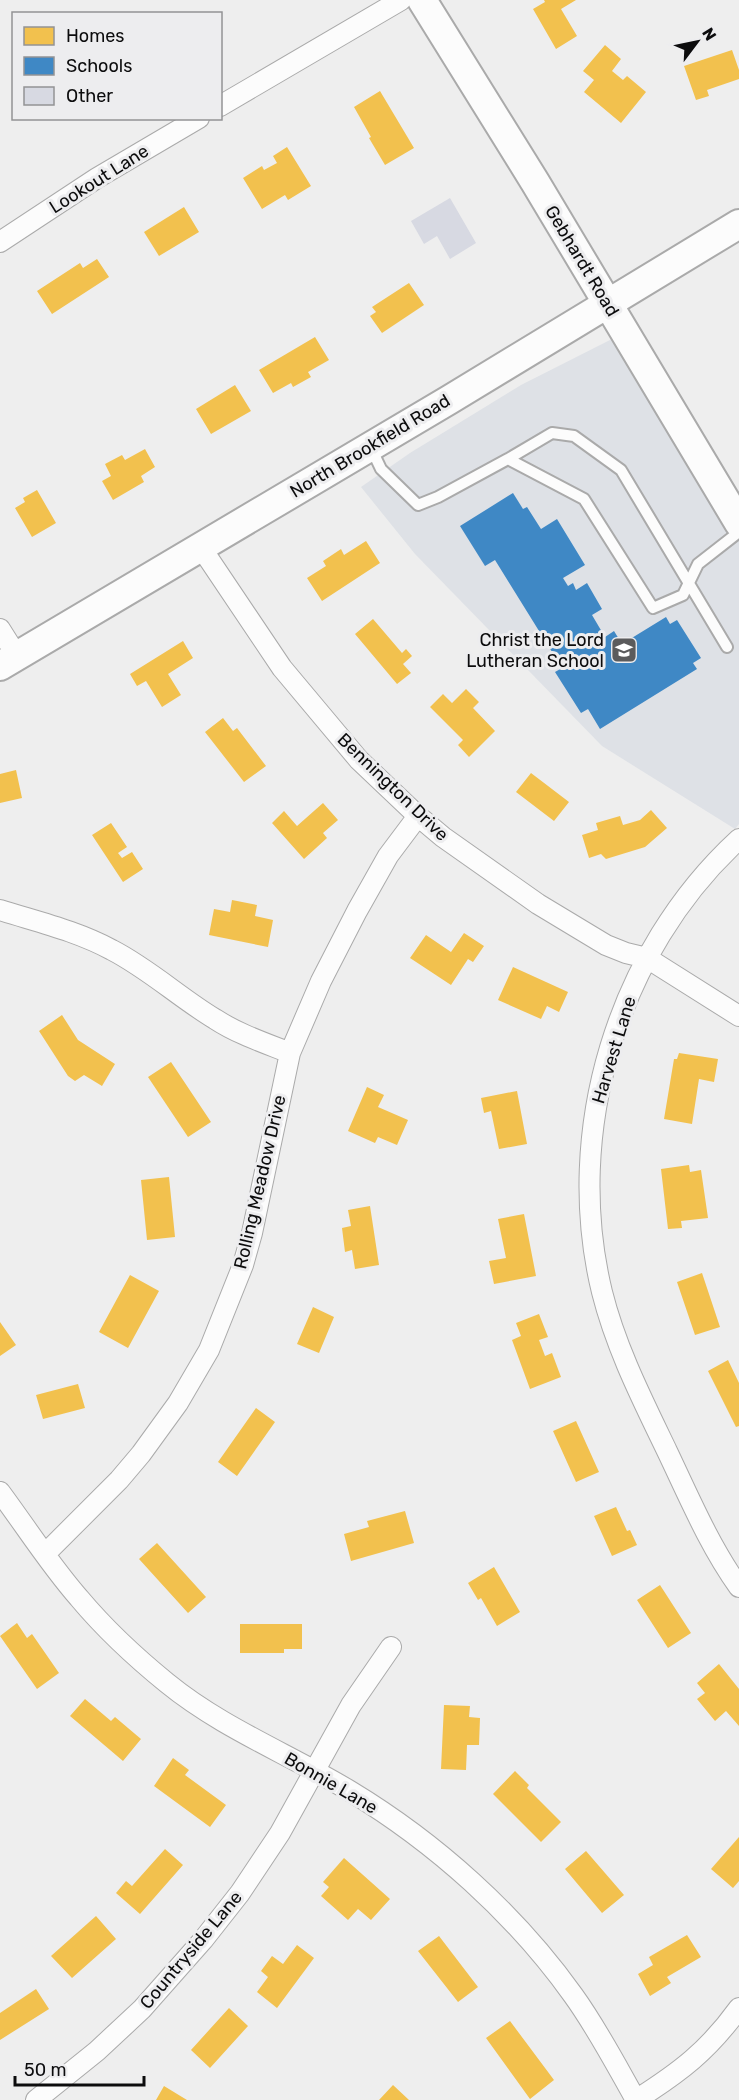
<svg xmlns="http://www.w3.org/2000/svg" width="739" height="2100" viewBox="0 0 739 2100" font-family="Rubik,sans-serif">
<rect width="100%" height="100%" fill="#eee"/>
<!-- built -->
<path fill="#dee1e6" d="M614,338L739,539V824L735,829L602,746L415,554L361,487L410,453L521,385Z"/>
<!-- homes -->
<path fill="#f2c14e" d="M544,0H576L561,9L577,36L556,49L533,9L545,2Z
M605,45L621,59L612,71L623,80L627,76L646,92L621,123L584,92L594,80L583,71Z
M732,50L739,70V79L707,90L709,96L696,100L684,66Z
M380,91L414,148L385,165L369,138L371,137L354,107Z
M287,147L311,186L288,200L285,195L262,209L243,178L262,166L264,170L277,163L273,156Z
M184,207L199,232L159,256L144,232Z
M97,259L109,277L52,314L37,291L80,263L83,268Z
M409,283L424,305L382,333L370,316L376,312L372,307Z
M315,337L329,360L308,372L311,377L293,387L291,383L273,393L259,370Z
M235,385L251,411L211,434L196,409Z
M145,449L155,467L141,476L144,482L113,500L102,481L111,476L105,464L122,455L125,460Z
M37,490L56,523L32,537L15,508L25,502L23,498Z
M366,541L380,563L322,601L307,578L326,566L323,561L341,549L344,555Z
M373,619L402,653L406,649L412,656L403,664L411,673L397,684L355,634Z
M183,641L193,658L168,674L181,695L162,707L146,681L137,686L130,674Z
M466,689L479,702L473,708L495,731L469,757L458,745L463,740L430,707L443,694L452,703Z
M223,718L233,731L237,728L266,766L244,782L205,732Z
M16,770L22,798L0,803V774Z
M531,773L569,802L554,821L516,792Z
M323,803L338,820L323,833L327,838L304,859L272,823L284,811L297,826Z
M651,810L667,828L645,847L606,859L601,854L589,858L582,835L598,830L596,823L620,816L623,825L640,820Z
M111,823L127,847L118,853L122,858L132,852L143,869L123,882L92,835Z
M232,900L257,905L255,916L273,920L268,947L209,935L214,909L230,912Z
M464,933L484,946L473,962L468,959L451,985L410,958L426,935L451,952Z
M513,967L568,992L559,1012L547,1006L541,1019L498,1000Z
M62,1015L78,1040L115,1064L102,1086L84,1075L75,1081L68,1076L39,1031Z
M679,1053L718,1059L714,1082L699,1079L692,1124L664,1119L674,1059H677Z
M171,1062L211,1122L188,1137L148,1077Z
M367,1087L384,1095L378,1107L408,1120L397,1145L378,1137L375,1143L348,1131Z
M517,1091L527,1144L499,1149L491,1111L484,1113L481,1098Z
M689,1165L690,1172L701,1170L708,1218L681,1221L682,1228L668,1229L661,1169Z
M169,1177L175,1237L147,1240L141,1180Z
M370,1206L379,1265L355,1269L352,1250L345,1252L342,1228L351,1226L348,1210Z
M524,1214L536,1276L494,1284L489,1261L506,1258L498,1219Z
M702,1273L720,1327L695,1335L677,1282Z
M130,1275L159,1291L128,1348L99,1332Z
M313,1307L334,1317L319,1353L297,1344Z
M539,1314L548,1337L539,1340L545,1356L552,1353L561,1377L530,1389L512,1340L521,1336L516,1323Z
M0,1322L16,1345L0,1356Z
M728,1360L739,1383V1426L736,1427L708,1371Z
M78,1384L85,1408L43,1419L36,1395Z
M256,1408L275,1422L237,1476L218,1462Z
M576,1421L599,1472L576,1482L553,1431Z
M616,1507L627,1531L630,1530L637,1545L612,1556L594,1516Z
M405,1511L414,1543L351,1561L344,1534L369,1527L367,1521Z
M157,1543L206,1597L188,1613L139,1559Z
M494,1567L520,1612L497,1626L481,1598L478,1600L468,1583Z
M660,1585L691,1633L668,1648L637,1600Z
M17,1623L27,1638L32,1634L59,1673L37,1689L0,1636Z
M240,1624H302V1649H284V1653H240Z
M719,1664L739,1689V1726L726,1711L715,1721L697,1699L705,1693L697,1683Z
M85,1699L111,1721L115,1717L141,1739L123,1761L70,1716Z
M444,1705L470,1706L469,1717L480,1718L479,1745H467L466,1770L441,1769Z
M173,1758L189,1770L185,1775L226,1805L210,1827L154,1786Z
M515,1771L529,1785L527,1788L561,1822L541,1842L493,1794Z
M739,1837V1881L733,1888L711,1869Z
M165,1849L183,1865L140,1914L116,1893L126,1881L132,1886Z
M586,1851L624,1895L602,1913L565,1869Z
M344,1858L390,1899L371,1920L358,1909L348,1920L321,1896L329,1887L323,1882Z
M96,1916L116,1939L72,1978L51,1956Z
M687,1935L701,1957L667,1977L671,1983L650,1996L638,1974L653,1965L649,1957Z
M439,1936L478,1987L458,2002L418,1951Z
M297,1945L314,1958L277,2008L257,1992L268,1977L261,1971L272,1956L283,1964Z
M36,1989L49,2009L0,2040V2013Z
M229,2008L248,2026L210,2068L191,2050Z
M510,2021L554,2080L530,2099L486,2038Z
M393,2085L409,2100H379Z
M164,2086L187,2100H156Z"/>
<!-- schools -->
<path fill="#3f88c5" d="M513,493L523,509L527,507L541,529L557,519L585,565L563,578L568,586L573,583L576,590L587,583L602,609L592,615L605,637L614,631L622,644L666,617L670,624L677,620L701,658L693,663L697,669L600,729L588,709L581,713L555,672L562,668L495,560L485,566L460,526Z"/>
<!-- building -->
<path fill="#d7d9e2" d="M450,198L476,243L450,259L437,236L424,244L411,221Z"/>
<g fill="none" stroke-linecap="round" stroke-linejoin="round">
<defs>
<path id="lane" d="M371,448L381,469L418,505L438,497L508,459L584,499L653,608L683,595L698,564L739,532
M508,459L552,433L574,436L621,470L727,647"/>
<path id="street" d="M220,106L401,0
M0,242L97,178L199,118
M200,546L282,668L359,760L418,816L443,837L538,904L606,945L626,953L647,958L739,1016
M0,629L17,656
M739,839C617,951 563,1132 602,1292C616,1348 642,1399 667,1451C689,1497 709,1545 739,1587
M0,910C38,922 77,931 112,950C149,969 180,998 215,1019C238,1034 265,1043 290,1053
M0,1492C26,1527 50,1565 79,1598C105,1629 135,1657 167,1683C222,1728 289,1754 350,1791C436,1843 515,1914 573,1995C597,2028 616,2065 636,2100C680,2072 708,2051 739,2008
M45,1554L119,1480L141,1454L178,1403L209,1350L243,1265L252,1233L290,1053L321,981L357,911L388,856L418,816
M36,2100L97,2051L142,2009L203,1940L240,1893L280,1833L351,1705L391,1647"/>
<path id="secondary" d="M422,0L535,182L739,523
M0,666L449,400L739,224"/>
</defs>
<!-- lane casing -->
<use href="#lane" stroke="#aaa" stroke-width="14"/>
<!-- street casing -->
<use href="#street" stroke="#aaa" stroke-width="22"/>
<!-- secondary casing -->
<use href="#secondary" stroke="#aaa" stroke-width="32"/>
<!-- lane -->
<use href="#lane" stroke="#fcfcfc" stroke-width="10"/>
<!-- street -->
<use href="#street" stroke="#fcfcfc" stroke-width="20"/>
<!-- secondary -->
<use href="#secondary" stroke="#fcfcfc" stroke-width="28"/>
</g>
<!-- icons -->
<defs>
<symbol id="school-square" viewBox="-11 -11 22 22"><rect x="-9" y="-9" width="18" height="18" rx="4" fill="#5b5b5c" stroke="#ededef"/><path d="M0-5L7-2L0 1L-7-2ZM-4 1L0 2.5L4 1V4Q0 6-4 4Z" fill="#fff"/></symbol>
</defs>
<g fill-rule="evenodd">
<use href="#school-square" x="609" y="635" width="30" height="30"/>
</g>
<g text-anchor="middle" stroke-width="6" stroke-linejoin="round" paint-order="stroke">
<!-- street labels -->
<g font-size="18" fill="#0c0c0d" stroke="#ededef">
<text transform="translate(99 179) rotate(-32)" y="6">Lookout Lane</text>
<text transform="translate(582 261) rotate(59)" y="6">Gebhardt Road</text>
<text transform="translate(370 446) rotate(-31)" y="6">North Brookfield Road</text>
<text transform="translate(393 787) rotate(44)" y="6">Bennington Drive</text>
<text transform="translate(614 1050) rotate(-73)" y="6">Harvest Lane</text>
<text transform="translate(260 1182) rotate(-77)" y="6">Rolling Meadow Drive</text>
<text transform="translate(331 1783) rotate(30)" y="6">Bonnie Lane</text>
<text transform="translate(191 1950) rotate(-50)" y="6">Countryside Lane</text>
</g>
<!-- poi labels -->
<g font-size="18" fill="#0c0c0d" stroke="#ededef" text-anchor="end">
<text x="604" y="646">Christ the Lord<tspan x="604" dy="21">Lutheran School</tspan></text>
</g>
</g>
<!-- legend -->
<rect x="12" y="12" width="210" height="108" fill="#ededef" stroke="#939395" stroke-width="1.5"/>
<rect x="24" y="27" width="30" height="18" fill="#f2c14e" stroke="#939395" stroke-width="1.5"/>
<text x="66" y="42" font-size="18" fill="#0c0c0d">Homes</text>
<rect x="24" y="57" width="30" height="18" fill="#3f88c5" stroke="#939395" stroke-width="1.5"/>
<text x="66" y="72" font-size="18" fill="#0c0c0d">Schools</text>
<rect x="24" y="87" width="30" height="18" fill="#d7d9e2" stroke="#939395" stroke-width="1.5"/>
<text x="66" y="102" font-size="18" fill="#0c0c0d">Other</text>
<!-- north arrow -->
<g transform="translate(697 42) rotate(58)" stroke="#ededef" stroke-width="4.5" paint-order="stroke">
<path d="M0-4.5L10 22L0 15L-10 22Z" fill="#0c0c0d"/>
<text y="-9" font-size="16" font-weight="bold" text-anchor="middle" fill="#0c0c0d">N</text>
</g>
<!-- scale -->
<path d="M15 2076v9h129v-9" fill="none" stroke="#0c0c0d" stroke-width="3"/>
<text x="24" y="2076" font-size="18" fill="#0c0c0d" stroke="#ededef" stroke-width="4.5" paint-order="stroke">50 m</text>
</svg>
